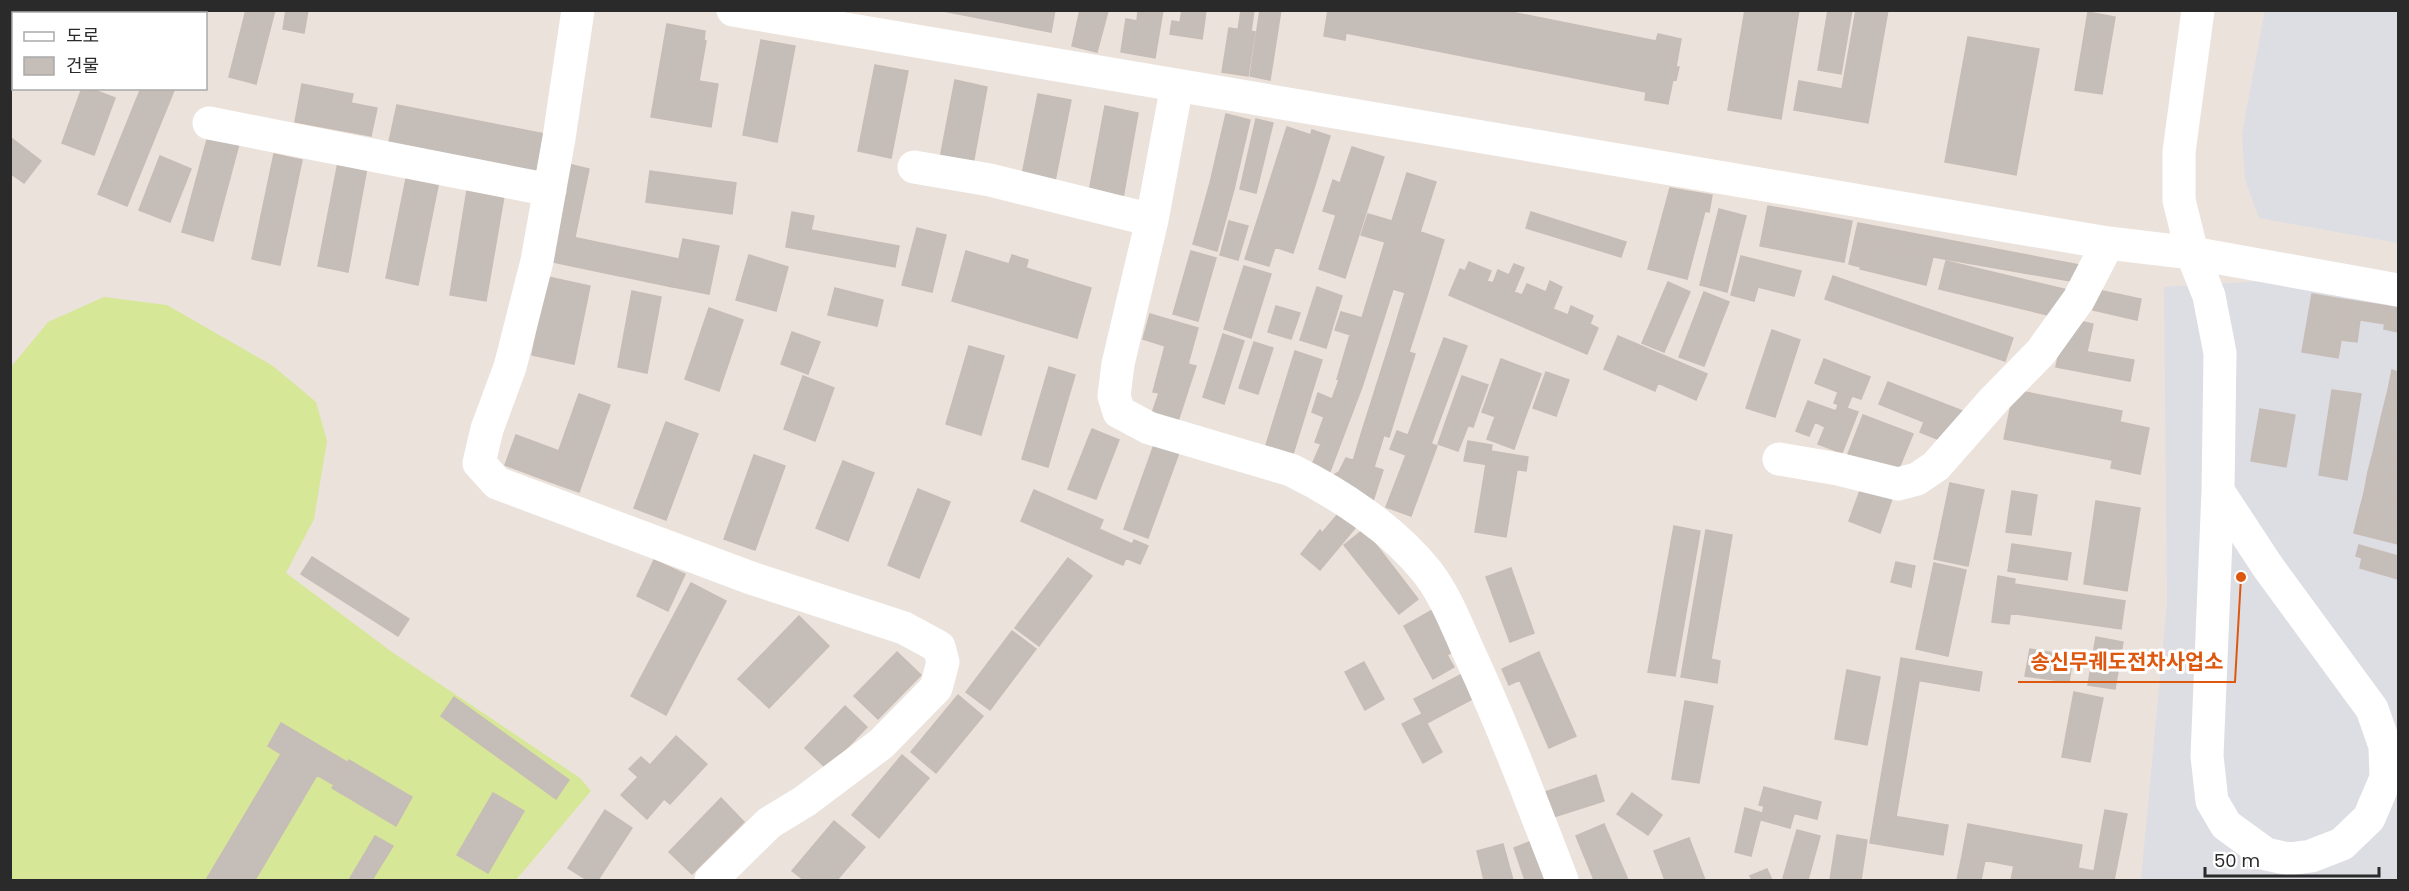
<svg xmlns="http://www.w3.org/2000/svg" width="2409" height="891" viewBox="0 0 2409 891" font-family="Poppins,'Noto Sans KR',sans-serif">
<rect width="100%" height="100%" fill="#ebe2dc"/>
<!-- industrial -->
<path fill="#dddde4" d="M2265,10L2398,11V243L2259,218L2245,179L2242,134Z
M2263,281L2398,304V880H2141L2167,603L2164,287Z"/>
<!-- pitch -->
<path fill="#d6e797" d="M104,297L167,305L273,366L316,402L327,441L314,519L286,573L392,652L580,778L591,791L516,880H11V367L48,322Z"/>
<!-- building -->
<path fill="#c4bdb8" stroke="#c7bdb6" stroke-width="1.5" d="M169,10H202L201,14H168Z
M246,10H275L256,84L229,77Z
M286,10H308L304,33L283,29Z
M938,10H1055L1051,32Z
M1080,10L1108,11L1097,52L1072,46Z
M1138,10H1163L1155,58L1121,52L1126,19L1137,21Z
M1182,10H1206L1204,26L1180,22Z
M1241,10H1254L1251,32L1238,30Z
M1260,10H1281L1270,80L1250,76Z
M1501,10L1656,41L1658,34L1681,39L1676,67H1679L1676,80L1673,79L1668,104L1645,100L1646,92L1346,33L1345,40L1324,36L1328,10Z
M1745,10H1799L1781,119L1728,110Z
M1828,10H1852L1841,74L1818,70Z
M1856,10H1888L1868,123L1794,110L1799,81L1842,89Z
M2088,12L2115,17L2102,94L2075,90Z
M1172,21L1204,26L1202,39L1170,34Z
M667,24L705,31L704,40L706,41L699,81L718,84L711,127L651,117Z
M1229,28L1255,32L1248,76L1222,72Z
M1968,37L2039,49L2016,175L1945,162Z
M761,40L795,46L777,142L743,135Z
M875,65L908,71L891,158L858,151Z
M955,80L987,87L972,170L939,164Z
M302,84L353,94L351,103L377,108L371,136L295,122Z
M82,88H89L115,98L94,155L62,143Z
M141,88H175L127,206L98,194Z
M1038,94L1071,100L1055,181L1022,175Z
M397,105L545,134L537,171L389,142Z
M1105,106L1138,113L1123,198L1089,192Z
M1226,114L1250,120L1234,189L1210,183Z
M1256,119L1273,123L1256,193L1240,189Z
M1287,127L1311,135L1269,266L1245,259Z
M1312,130L1330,136L1316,182L1298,176Z
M208,136L239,144L213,241L182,232Z
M10,137L41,161L24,183L10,173Z
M1352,147L1384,157L1345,278L1319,269L1336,215L1323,211L1333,180L1340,183Z
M274,154L302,160L280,265L252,259Z
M160,156L191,169L170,222L139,210Z
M339,157L368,162L348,272L318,266Z
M568,164L589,169L575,237L553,233Z
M408,169L440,176L418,285L386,278Z
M650,171L736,183L732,214L646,202Z
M1407,173L1436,182L1420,232L1412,229L1376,343L1335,330L1341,312L1362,318L1385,242L1361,235L1368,214L1392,221Z
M1298,176L1316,182L1293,253L1275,247Z
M1210,183L1234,189L1217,251L1193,244Z
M1670,188L1712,195L1709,212L1705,211L1687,279L1648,269Z
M467,190L504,196L486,301L450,295Z
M1768,206L1852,221L1844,262L1760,246Z
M1719,209L1746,216L1727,292L1700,285Z
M792,212L814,216L811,230L899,246L895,267L786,247Z
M1531,212L1626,242L1621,257L1526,228Z
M1229,221L1248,226L1238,260L1220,255Z
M1858,223L2080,265L2076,282L1933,257L1867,241L1861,267L1849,264Z
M917,228L946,235L932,292L902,285Z
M1412,229L1444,240L1426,299L1393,289Z
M553,233L625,248L620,276L548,261Z
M683,239L719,246L709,294L673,287Z
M1867,241L1933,257L1926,285L1860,269Z
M625,248L679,259L673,287L620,276Z
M966,251L1009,264L1012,255L1028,260L1026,268L1091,288L1077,338L952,301Z
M1191,251L1216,258L1198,321L1173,314Z
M749,255L788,267L776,311L736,300Z
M1741,256L1801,271L1794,296L1758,287L1754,301L1731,295Z
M1946,261L2068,290L2061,318L1939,289Z
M1469,262L1491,271L1487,281L1493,283L1498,270L1509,275L1514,264L1524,268L1514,292L1522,295L1527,284L1546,292L1550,281L1562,287L1553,309L1568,315L1571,306L1593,316L1590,324L1598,328L1587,354L1449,295L1460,269L1465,271Z
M1244,266L1271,274L1251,338L1224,329Z
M1833,276L1919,306L1911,329L1825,299Z
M548,277L590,286L574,364L532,355Z
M1668,282L1690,292L1664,352L1642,343Z
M1317,287L1342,296L1326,348L1300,340Z
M835,288L883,300L877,326L828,315Z
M2098,290L2141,299L2137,320L2093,310Z
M632,291L661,297L647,373L618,367Z
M1704,292L1729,302L1704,366L1679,357Z
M1405,293L1426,299L1409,352L1389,346Z
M2312,294L2348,300L2338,358L2302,352Z
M2348,300L2387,306L2385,324L2360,320L2357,342L2341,340Z
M1276,306L1300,313L1291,339L1268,332Z
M1919,306L2013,338L2005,361L1911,329Z
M2387,306L2398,308V332L2384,329Z
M709,308L743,320L719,391L685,379Z
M1150,314L1198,328L1188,364L1196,366L1178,421L1152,413L1159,393L1153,392L1165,346L1143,339Z
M2079,321L2093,324L2087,352L2060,347Z
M1772,330L1800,340L1775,417L1746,408Z
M792,332L820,342L808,374L781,364Z
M1223,334L1244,341L1224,404L1203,397Z
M1350,335L1376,343L1362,387L1329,474L1311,467L1321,444L1315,442L1324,417L1312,412L1318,393L1332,399L1339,380L1337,379Z
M1618,336L1707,374L1696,400L1658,383L1655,391L1604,369Z
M1444,338L1467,346L1431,444L1408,435Z
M1254,342L1273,348L1258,394L1239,388Z
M969,346L1004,356L981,435L946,424Z
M1389,346L1415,354L1389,437L1363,428Z
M2060,347L2134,360L2130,381L2056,367Z
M1295,351L1322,360L1293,454L1266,445Z
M1501,359L1541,374L1522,426L1482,412Z
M1824,359L1870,377L1861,399L1852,396L1847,408L1834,403L1838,392L1815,383Z
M1049,367L1075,375L1048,467L1022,459Z
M2392,370L2398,372V393L2388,390Z
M1546,372L1569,380L1556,416L1533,408Z
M803,376L834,388L815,441L784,429Z
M1462,376L1488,385L1473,427L1447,418Z
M1888,382L1965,412L1952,445L1920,432L1924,422L1879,404Z
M2014,390L2122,411L2112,460L2004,439Z
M2332,390L2361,394L2347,480L2319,475Z
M2388,390L2398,393V413L2383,410Z
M579,394L610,405L579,492L548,481Z
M1808,401L1836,411L1838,405L1858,412L1842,453L1818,444L1825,427L1815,422L1809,436L1796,431Z
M2260,409L2295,415L2286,467L2251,461Z
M2383,410L2398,413V435L2378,431Z
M1863,415L1913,434L1897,473L1848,454Z
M1495,417L1522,426L1514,449L1487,439Z
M1447,418L1468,426L1458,451L1438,444Z
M666,422L698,434L666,520L634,508Z
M2120,422L2149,428L2140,474L2111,468Z
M1363,428L1384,435L1374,467L1353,461Z
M1092,429L1119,440L1096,499L1068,489Z
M1397,431L1437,446L1411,516L1386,507L1406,455L1390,449Z
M2378,431L2398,435V459L2373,453Z
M516,435L559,451L548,481L505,465Z
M1468,441L1492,445L1491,451L1528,457L1526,471L1464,461Z
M1155,442L1180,450L1148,538L1124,529Z
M2373,453L2398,459V479L2368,472Z
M754,455L785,466L755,550L724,539Z
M1346,458L1383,470L1371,507L1327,479L1339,472Z
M843,461L874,473L848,541L816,528Z
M1486,464L1517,470L1506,537L1475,532Z
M2368,472L2398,479V501L2364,493Z
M1950,483L1984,490L1968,566L1934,559Z
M1862,485L1893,496L1880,533L1849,521Z
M918,489L950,502L919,578L888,565Z
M1034,490L1103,520L1090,551L1021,521Z
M2012,491L2037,495L2031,535L2006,532Z
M2364,493L2398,501V522L2359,512Z
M2096,501L2140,508L2127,591L2084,584Z
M2359,512L2398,522V544L2354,533Z
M1338,514L1355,528L1320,570L1301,554L1320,530L1322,533Z
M1674,526L1700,531L1675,676L1648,672Z
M1099,529L1132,544L1123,565L1090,551Z
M1364,529L1418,599L1399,614L1344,545Z
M1706,530L1732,535L1711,659L1720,661L1717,683L1681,677Z
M1134,540L1148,546L1140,564L1126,558Z
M2012,544L2071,553L2067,580L2008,571Z
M2359,545L2398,556V579L2360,568L2362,558L2356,556Z
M312,557L409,619L398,636L301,574Z
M1068,558L1092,576L1047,635L1023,617Z
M654,560L685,574L668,611L637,596Z
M1896,562L1915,566L1911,587L1891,582Z
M1934,563L1966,570L1948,656L1916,649Z
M1511,568L1534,633L1510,642L1486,577Z
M1998,576L2015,579L2009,624L1992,622Z
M691,583L726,601L666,715L631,696Z
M2014,584L2125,601L2121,629L2010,613Z
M1436,608L1459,648L1447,655L1454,667L1433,679L1404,626Z
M799,616L829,646L769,708L738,679Z
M1023,617L1047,635L1039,646L1015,628Z
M1012,631L1036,649L990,710L966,692Z
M2096,637L2123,642L2115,689L2088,685Z
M2030,649L2073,656L2069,682L2025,676Z
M897,652L921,675L878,719L854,696Z
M1539,652L1544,664L1518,676L1520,680L1509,685L1502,669Z
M1901,658L1982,672L1979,691L1898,677Z
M1364,662L1384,699L1365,710L1345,672Z
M1544,664L1576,736L1549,748L1518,676Z
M1847,670L1880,677L1867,745L1835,739Z
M1468,671L1480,695L1427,723L1414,699Z
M1898,677L1919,681L1896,817L1875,813Z
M2074,692L2103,698L2090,762L2062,757Z
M958,695L983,716L936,773L911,752Z
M454,697L569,780L556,799L441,716Z
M1685,701L1713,706L1699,783L1672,779Z
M845,706L867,727L827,769L805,748Z
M1422,714L1442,752L1423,763L1402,724Z
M281,723L347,762L334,785L317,775L255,880H206L281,754L268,746Z
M676,736L707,764L670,804L664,799L647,819L621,795L638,777L629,769L641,757L650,765Z
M902,755L929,778L879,838L852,815Z
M349,760L412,797L396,826L332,788Z
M1596,775L1604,801L1547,819L1539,794Z
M1764,787L1821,802L1817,819L1759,805Z
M493,793L524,811L488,873L457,855Z
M1632,793L1662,815L1648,835L1617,814Z
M721,798L744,822L692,874L669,852Z
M1764,806L1794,814L1790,828L1761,820Z
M1745,808L1762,813L1751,856L1735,852Z
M605,810L632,828L598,880H587L568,868Z
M2105,810L2127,814L2115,875L2094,871Z
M1875,813L1948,825L1943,855L1870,843Z
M834,821L865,847L837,880H804L792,871Z
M1604,824L1628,880H1594L1576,836Z
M1968,824L2082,845L2078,868L2115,875L2114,880H2011L2014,866L1962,856Z
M1797,830L1820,836L1808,880L1783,878Z
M1837,835L1867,840L1861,880H1830Z
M375,836L393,846L372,880H349Z
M1539,838L1555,880H1525L1514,848Z
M1689,838L1705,880H1665L1654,851Z
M1503,844L1513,880H1484L1477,851Z
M1962,856L1985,860L1981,880H1957Z
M1767,869L1772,880H1752L1750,876Z"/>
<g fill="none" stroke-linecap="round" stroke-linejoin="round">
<!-- minor -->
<path stroke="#fff" stroke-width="33" d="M578,10L559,138L537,261L510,367L487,429L479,463L497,483L751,578L904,628L939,647L943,662L936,688L881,744L805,801L769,823L711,880
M733,10L2108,243L2192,253L2398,290
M2198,10L2179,152V200L2192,253L2209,296L2220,353L2218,491L2207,756L2212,801L2226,825L2266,854L2289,859L2311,856L2342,844L2369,818L2386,778L2385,746L2372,709L2268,567L2218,491
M42,14L43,10
M1177,85L1152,220L1118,364L1114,396L1119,412L1149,428L1291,470C1340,494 1393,529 1428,573C1447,598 1458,629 1471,657C1505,731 1533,805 1562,880
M209,123L550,190
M914,167L990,180L1152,220
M1779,459L1838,469L1898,484L1917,479L1936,466L1994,400L2041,352L2079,299L2108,243"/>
</g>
<!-- callouts -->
<path fill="none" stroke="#de570e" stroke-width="2" d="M2241 577L2235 682H2018"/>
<circle fill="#de570e" stroke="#fff" stroke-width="2" cx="2241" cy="577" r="6"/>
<g font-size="21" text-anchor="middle" font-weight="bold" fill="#de570e" stroke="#fff" stroke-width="6" stroke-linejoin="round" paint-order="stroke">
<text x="2127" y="669">송신무궤도전차사업소</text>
</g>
<!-- border -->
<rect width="2409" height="891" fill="none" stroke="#2a2a2a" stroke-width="24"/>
<!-- legend -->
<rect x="12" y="12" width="195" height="78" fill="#ffffff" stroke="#aaaaaa" stroke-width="1.5"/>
<rect x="24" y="32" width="30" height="9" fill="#ffffff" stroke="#aaaaaa" stroke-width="1.5"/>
<text x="66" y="42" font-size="18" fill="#2a2a2a">도로</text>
<rect x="24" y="57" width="30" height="18" fill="#c4bdb8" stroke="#aaaaaa" stroke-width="1.5"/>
<text x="66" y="72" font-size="18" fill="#2a2a2a">건물</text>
<!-- scale -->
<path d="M2205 867v9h174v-9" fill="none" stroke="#2a2a2a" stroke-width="3"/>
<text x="2214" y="867" font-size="18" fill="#2a2a2a" stroke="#ffffff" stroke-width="4.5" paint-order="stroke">50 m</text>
</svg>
